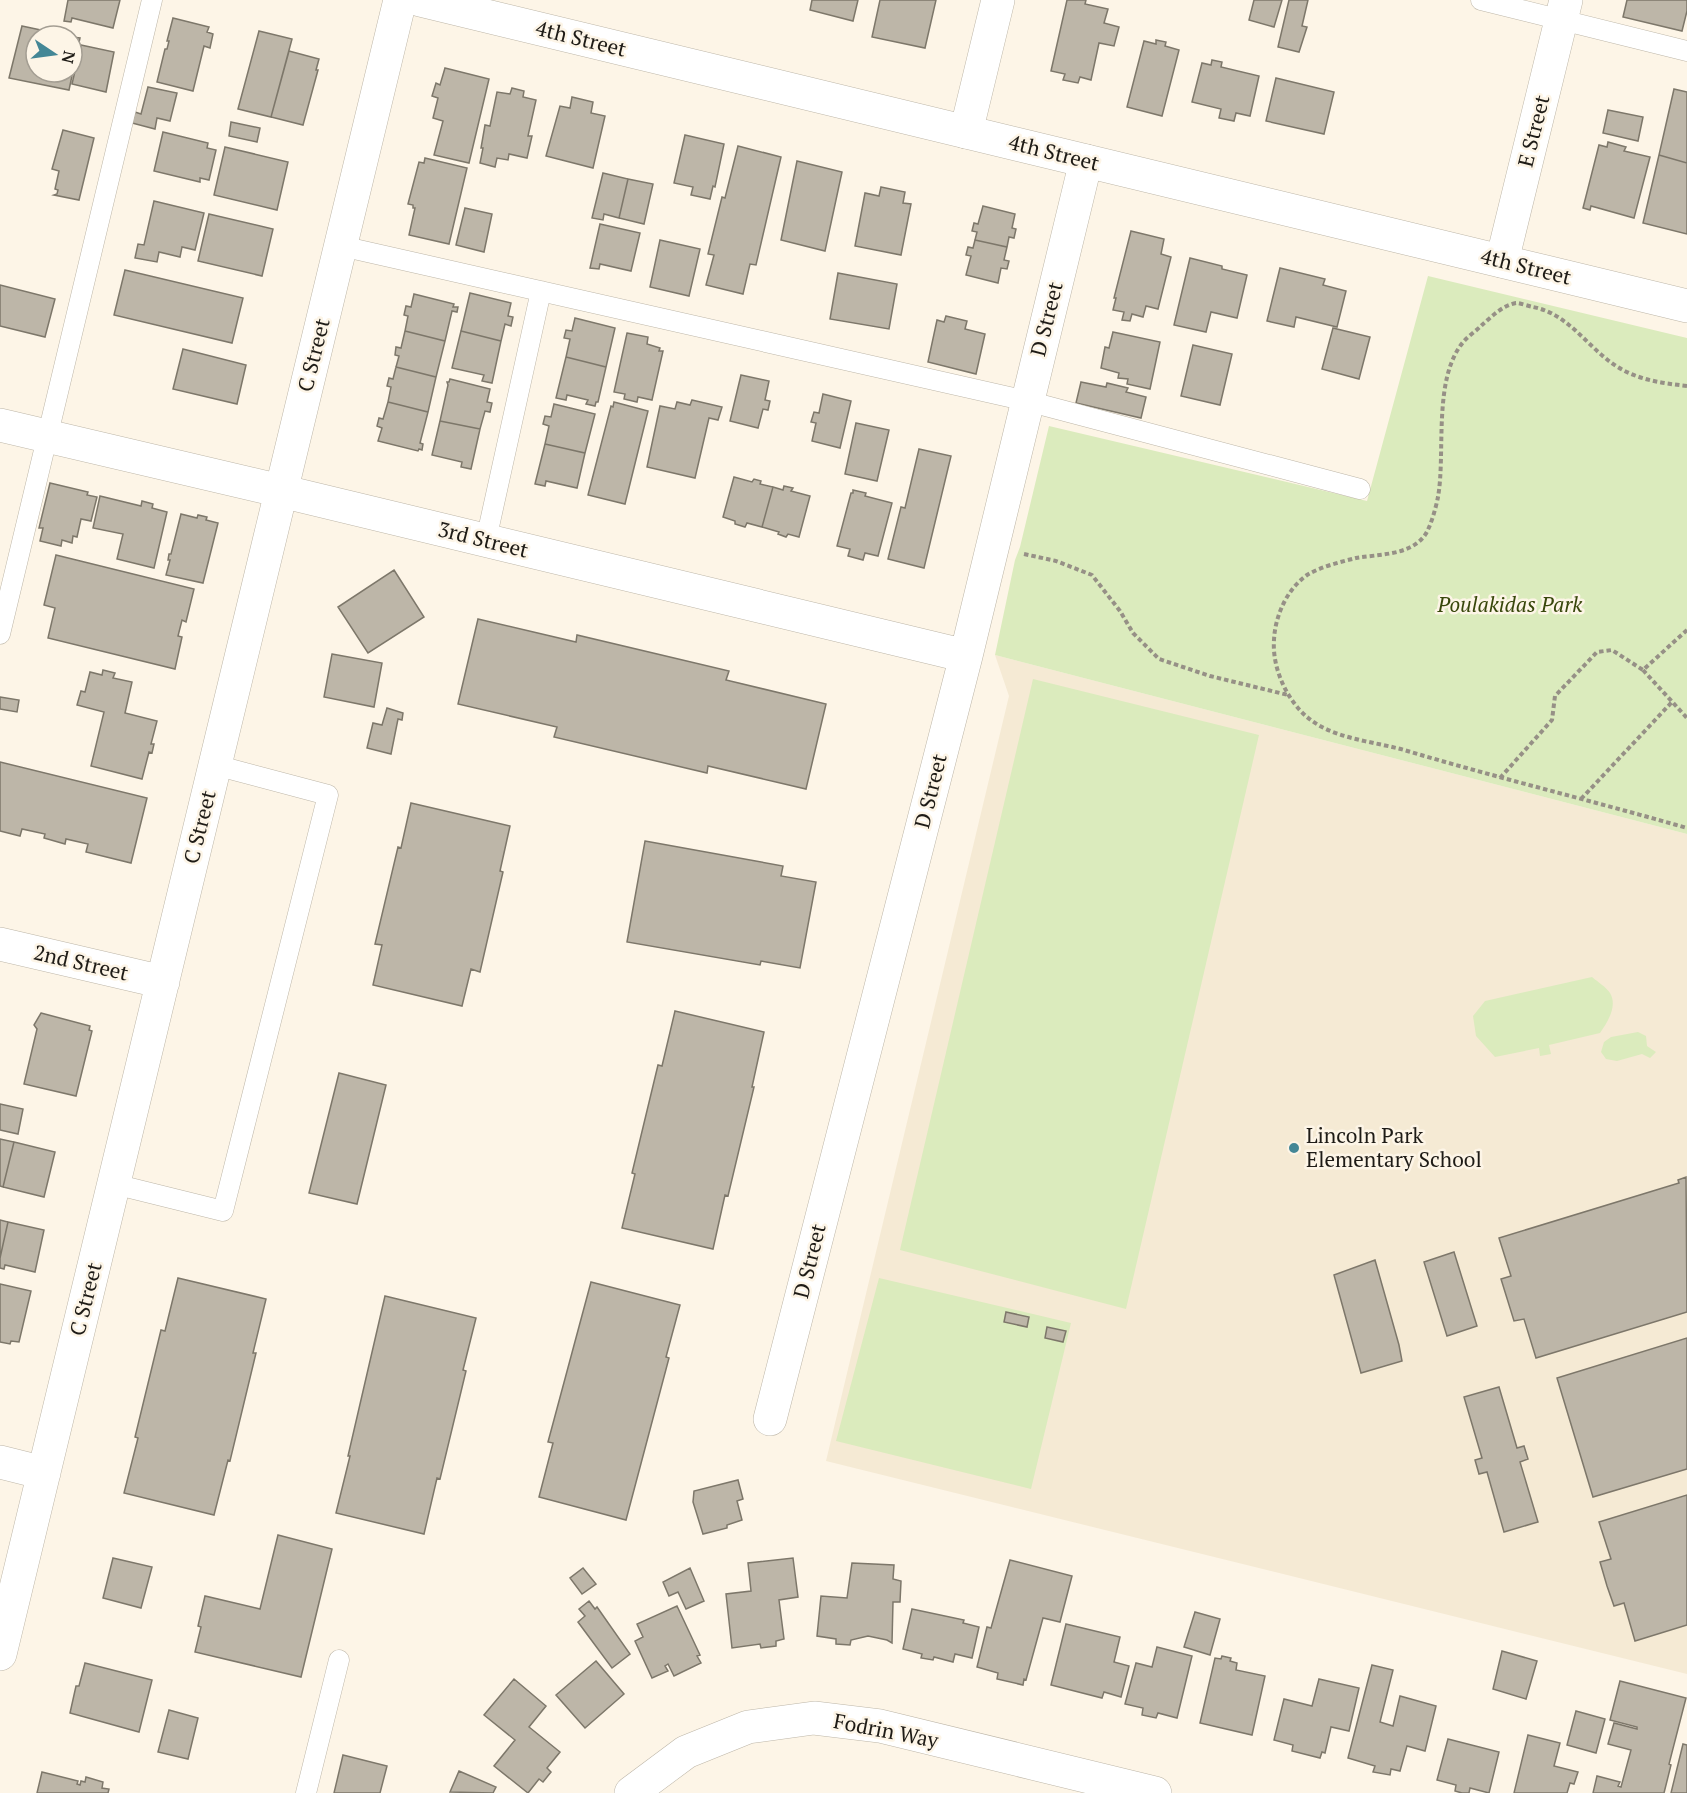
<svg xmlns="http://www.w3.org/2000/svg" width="1687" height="1793" viewBox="0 0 1687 1793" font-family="'PT Serif',serif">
<rect width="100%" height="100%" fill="#fdf5e7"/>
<!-- built -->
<path fill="#f5ead4" d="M995,655L1687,834V1674L826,1461L1009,696Z"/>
<!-- green -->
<path fill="#dbebbd" d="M1428,276L1687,338V834L995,655L1015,560L1020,547L1049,426L1367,501Z
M1033,679L1259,735L1126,1309L900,1250Z
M1592,977C1598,982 1606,987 1610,993C1618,1006 1607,1023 1600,1033L1549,1045L1551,1054L1540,1056L1539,1048L1495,1057L1476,1036L1473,1016L1485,1001Z
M1638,1032L1646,1036L1647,1046L1656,1052L1650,1058L1642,1054L1617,1061L1606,1059L1601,1052L1604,1042L1611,1037Z
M879,1278L1071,1323L1031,1489L836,1441Z"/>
<!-- building -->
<path fill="#bdb6a8" stroke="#7d776a" stroke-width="1.5" d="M68,0H120L113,28L72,18L71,22L64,21Z
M812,0H858L853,21L810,10Z
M880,0H936L925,48L872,37Z
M1067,0H1086L1085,4L1108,9L1104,23L1119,27L1114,46L1099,43L1091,80L1080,77L1078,83L1063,80L1065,74L1051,71Z
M1254,0H1282L1274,27L1249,20Z
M1289,0H1308L1302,26L1307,27L1299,52L1278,47Z
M1627,0H1687V11L1682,31L1623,17Z
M173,18L209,27L207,32L213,34L210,48L204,46L193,91L157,82L165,49H167L169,41H167Z
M22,26L69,36H36V72H72V37L80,38L69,90L9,78Z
M259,31L292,39L271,117L238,109Z
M1156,40L1166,42L1165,46L1179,50L1162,116L1127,107L1144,41L1156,44Z
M81,45L114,52L106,92L72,84Z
M289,51L319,59L316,70H318L303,125L271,117Z
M1212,60L1222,62L1221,67L1259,76L1250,116L1236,113L1234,121L1219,118L1221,109L1192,102L1202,63L1211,65Z
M445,68L489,79L469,163L434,155L443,121L433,118L438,98L432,96L436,83L440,85Z
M1276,78L1334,92L1324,134L1266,121Z
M148,87L177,93L170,121L157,118L155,129L132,123L135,112L141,114Z
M512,88L524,91L523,97L536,100L528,136H532L527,158L509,154L508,160L497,158L495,167L480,163L483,148H481L485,125L490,126L497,92L510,94Z
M1674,89L1687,92V163L1659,155Z
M572,97L593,102L591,113L605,116L593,168L546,156L560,106L570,108Z
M1608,110L1643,117L1638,141L1603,133Z
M231,122L260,128L257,142L229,136Z
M63,130L94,138L79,200L54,195L57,194L58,190L55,189L59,171L52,169Z
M163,132L208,143L207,148L216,150L209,180L200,178V182L154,171Z
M685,135L724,144L715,187L713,186L710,199L691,195L693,187L674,183Z
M1608,142L1626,147L1624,151L1650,157L1634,218L1591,206L1590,210L1583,208L1599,145L1607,147Z
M738,146L781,157L756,265L750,264L743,294L706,285L714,255L708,254L722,197L725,198Z
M225,147L288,162L277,210L214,195Z
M1659,155L1687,163V234L1643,223Z
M425,158L467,168L449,244L409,235L415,208H413V205L408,204L419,162L424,163Z
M797,161L842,172L825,251L781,240Z
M603,173L628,179L619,218L604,214L603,220L592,218Z
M628,179L653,184L644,224L619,218Z
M881,187L905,192L903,203L911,204L901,255L855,246L865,193L879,196Z
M154,201L204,213L195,250L182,247L180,257L159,252L157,262L135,258L138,244L144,245Z
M983,206L1015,214L1012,228L1016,229L1014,238L1009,237L1007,247L975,240L977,232L972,231L974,223L978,224Z
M465,208L492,214L484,252L456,245Z
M209,214L273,229L262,276L198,261Z
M600,224L640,233L631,271L600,264L599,269L590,268Z
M1131,231L1164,239L1161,254L1171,257L1158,309L1146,306L1143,317L1132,314L1130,321L1122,320L1124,312L1113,310L1116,298H1114Z
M660,240L700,249L689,296L650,287Z
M975,240L1007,247L1004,260L1009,261L1007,269L1001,268L998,283L966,275L971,256L966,255L968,247L973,248Z
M1190,258L1222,266V269L1247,275L1237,318L1211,312L1206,332L1174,325Z
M1280,268L1325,279L1323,285L1346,291L1337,327L1296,317L1294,327L1267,321Z
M125,270L243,298L232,343L114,315Z
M838,273L897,284L889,329L830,319Z
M0,285L55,299L45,337L0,326Z
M470,293L511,303L508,316L513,317L511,326L505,324L501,341L461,331Z
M414,294L454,304L453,307H458L457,312L452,311L445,341L405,331L408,316L404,315L406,306L411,307Z
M946,316L967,321L965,329L985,334L976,374L928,362L937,320L944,322Z
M575,318L615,328L606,367L566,357L570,339L564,338L566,330L572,331Z
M1333,328L1370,337L1359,379L1322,369Z
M405,331L445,341L436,377L396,367L399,356L395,355L396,347L401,348Z
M461,331L501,341L492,383L482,381L484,375L452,368Z
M1113,332L1160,342L1150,389L1127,384L1128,379L1118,378L1119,373L1101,368L1105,347L1109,348Z
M627,333L648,337L647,344L660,348L659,351H663L652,400L638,397L637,402L624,399L625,394L614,392Z
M1193,345L1232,354L1220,405L1181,396Z
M183,349L246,365L237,404L173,389Z
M566,357L606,367L598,402H596L595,406L586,404L588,400L567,395L566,400L556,398Z
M396,367L436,377L428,412L388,402L391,387L387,386L389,378L393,379Z
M741,375L769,381L765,400L770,401L768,410L763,409L758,428L730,421Z
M450,379L490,389L487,402L492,403L490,412L485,411L480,429L440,421L448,385L447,382H449Z
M1081,382L1106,387L1107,383L1128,388L1126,392L1146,397L1141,418L1076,403Z
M823,394L851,401L840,448L812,441L816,423L811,422L814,412L819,413Z
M692,400L722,407L718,420L709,418L695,478L647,467L660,406L675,409L677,402L690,405Z
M388,402L428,412L420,443L423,444L422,450L419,449L418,451L378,441L382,428L377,426L379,418L383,419Z
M614,402L648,411L625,504L588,495L611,406L613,407Z
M554,404L595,414L585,453L545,444L549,426L543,424L545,416L551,417Z
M440,421L480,429L471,469L461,467L462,462L432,455Z
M856,423L889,430L877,481L845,474Z
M545,444L585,453L577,488L546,481L545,486L535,484Z
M919,449L951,456L924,568L888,559L901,507L905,508Z
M734,477L752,482L754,479L761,481L760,484L773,487L762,527L747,523L745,527L735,524V521L723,517Z
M50,483L88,492L87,495L97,497L91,521L81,519L77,537L73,536L72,543L62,540L61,546L40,541L43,528H39Z
M784,486L793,488L791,491L810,496L799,537L788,534L786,537L778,534L779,532L762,527L773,487L783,490Z
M853,490L866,493L865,496L892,503L878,556L865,553L863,560L848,556L850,549L837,546L851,493H853Z
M100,496L141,506L142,501L153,504L152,508L167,512L154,568L117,559L123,534L93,528Z
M181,514L197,518L198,515L207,517L206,520L218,523L203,583L166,575L170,560H168L169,554H171Z
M56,555L194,589L186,622L182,620L178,636L182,637L175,669L48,638L55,608L44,605Z
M394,570L424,617L368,653L338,607Z
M478,619L576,642L577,635L729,671L726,680L826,704L806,789L708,766L707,773L554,737L557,727L458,704Z
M332,654L382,663L374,707L324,697Z
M103,670L115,673L113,678L132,682L125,713L157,721L151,744H154L152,753L149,752L142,779L91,766L104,712L77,705L81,691L85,692L90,672L102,675Z
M0,697L19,700L17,712L0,709Z
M387,708L403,713L402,720L398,719L391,754L367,748L373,723L382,725Z
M0,762L147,798L131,863L86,852L88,844L66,839L65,844L44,838L45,834L22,829L20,836L0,831Z
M411,803L510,826L500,871L503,872L480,972L471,969L462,1006L373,985L382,945L375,944L398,847L401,848Z
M645,841L783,866L781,876L816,882L800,968L761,961L760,965L627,942Z
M675,1011L764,1032L752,1087H754L728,1196L725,1195L713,1249L622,1228L635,1174L632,1173L658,1065L662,1066Z
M41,1013L90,1026L89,1030L92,1031L76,1096L24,1084L37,1029L34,1025Z
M339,1073L386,1085L357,1204L309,1193Z
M0,1104L23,1109L18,1134L0,1130Z
M0,1139L14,1142L3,1187L0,1186Z
M14,1142L55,1152L44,1197L3,1187Z
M1686,1177L1687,1312L1536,1358L1524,1319L1514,1321L1501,1279L1511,1276L1499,1238L1679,1183L1678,1180Z
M0,1220L8,1222L0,1258Z
M8,1222L44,1230L35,1272L5,1265L4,1269L0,1268V1258Z
M1454,1252L1477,1326L1447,1336L1424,1262Z
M1375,1260L1399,1345L1402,1361L1361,1373L1334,1275Z
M178,1278L266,1299L253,1353H256L230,1461L228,1460L214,1515L124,1493L138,1438L135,1437L161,1330L165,1331Z
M591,1282L680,1305L666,1357L669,1358L626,1520L539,1497L553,1443L548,1442Z
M0,1284L31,1291L19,1342L11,1341L10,1344L0,1342Z
M385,1296L476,1318L463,1370L466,1371L440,1479L437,1478L424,1534L336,1513L350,1456H348Z
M1006,1312L1029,1317L1027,1327L1004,1322Z
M1047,1327L1066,1331L1063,1342L1045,1338Z
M1687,1338V1469L1593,1497L1557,1378Z
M1499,1387L1517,1448L1524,1446L1528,1459L1520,1462L1538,1522L1504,1532L1487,1472L1479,1474L1475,1460L1482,1458L1464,1397Z
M738,1480L743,1499L737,1501L742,1520L727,1525V1528L703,1534L693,1502L694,1491Z
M1687,1495V1625L1635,1641L1624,1603L1614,1606L1607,1586L1600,1562L1611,1559L1599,1522Z
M278,1535L332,1549L301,1677L195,1652L201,1627L198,1626L205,1596L260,1609Z
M113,1558L152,1567L141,1608L103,1598Z
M793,1558L798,1597L779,1600L784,1639L776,1641V1646L761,1648L760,1644L732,1648L726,1594L751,1591L748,1563Z
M1010,1560L1072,1576L1060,1622L1043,1618L1026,1680L1024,1679L1023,1685L997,1679L998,1673L977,1667L987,1627L991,1628Z
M852,1563L894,1565L893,1579L901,1581L900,1602H893L892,1643L887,1640L868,1636L851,1640L850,1645L836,1644V1639L817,1636L821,1596L847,1598Z
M583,1568L596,1584L582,1594L570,1578Z
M690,1568L704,1601L686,1609L678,1592L669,1596L663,1582Z
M589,1601L595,1609L597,1607L630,1654L612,1668L578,1622L585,1616L579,1609Z
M677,1606L700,1655L697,1656L701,1663L674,1676L668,1664L665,1666L668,1671L652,1678L635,1641L643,1637L637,1624Z
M912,1609L964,1620L963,1623L979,1627L972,1658L955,1654L953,1662L934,1657L933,1660L921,1658L922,1654L903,1649Z
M1195,1612L1220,1619L1210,1655L1184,1647Z
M1066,1624L1120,1637L1114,1662L1129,1666L1121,1697L1104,1692L1102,1698L1051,1685Z
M1157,1647L1192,1656L1177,1718L1158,1713L1156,1718L1142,1715L1143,1708L1125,1704L1136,1663L1152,1667Z
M1502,1651L1537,1661L1526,1699L1493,1689Z
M1222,1656L1231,1658L1230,1661L1237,1663L1236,1670L1265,1676L1252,1735L1200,1723L1215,1658L1221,1659Z
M596,1661L624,1694L585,1728L556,1695Z
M85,1663L152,1680L139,1732L70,1713L76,1686H79Z
M1372,1665L1393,1670L1380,1722L1393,1726L1400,1696L1436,1706L1425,1751L1407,1746L1400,1771L1391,1769L1390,1775L1373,1772L1375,1766L1348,1758Z
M514,1679L546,1706L529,1727L560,1752L547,1768L551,1772L543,1782L539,1779L528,1793L494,1766L515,1740L484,1715Z
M1319,1679L1359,1688L1349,1731L1331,1727L1325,1753L1322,1752L1320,1758L1292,1751L1293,1745L1274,1740L1284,1699L1312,1706Z
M1620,1681L1686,1698L1669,1764L1671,1765L1664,1793H1593L1597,1776L1620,1782L1618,1786L1621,1787L1631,1750L1608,1744L1614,1723L1637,1729V1727L1610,1720Z
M169,1710L198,1718L188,1759L158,1752Z
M1576,1711L1605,1719L1596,1753L1567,1745Z
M1528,1735L1560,1743L1554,1766L1578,1772L1574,1784L1570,1783L1567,1793H1514Z
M1448,1739L1499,1752L1489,1793L1470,1788L1469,1793H1462L1455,1791L1456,1785L1437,1780Z
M1683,1744L1687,1745V1793H1671Z
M343,1755L387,1766L380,1793H334Z
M459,1771L496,1787L493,1793L450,1792Z
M42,1772L78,1781L77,1784L80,1785L81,1781L85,1782L86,1777L103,1782L102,1788L109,1789L108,1793H37Z"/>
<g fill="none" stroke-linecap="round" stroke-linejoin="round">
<defs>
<path id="service" d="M1481,0L1687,51
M341,246L1027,401L1360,489
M486,540L541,291
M0,634L152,0
M114,1184L223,1211L328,795L215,765
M306,1793L339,1660"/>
<path id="minor" d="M966,132L998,0
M1502,261L1566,0
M0,425L281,491L966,656
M0,944L163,982
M770,1419L966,656L1086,161
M0,1462L44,1473
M0,1654L400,0
M631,1793L686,1752L748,1727L814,1718L880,1726L1155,1793"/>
<path id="tertiary" d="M420,0L1687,306"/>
</defs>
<!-- service casing -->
<use href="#service" stroke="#bdb6a8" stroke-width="21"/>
<!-- minor casing -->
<use href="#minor" stroke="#bdb6a8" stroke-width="34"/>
<!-- tertiary casing -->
<use href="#tertiary" stroke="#bdb6a8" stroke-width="34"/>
<!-- path -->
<path stroke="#969086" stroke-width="4" stroke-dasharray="4.5 3" stroke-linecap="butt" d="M1687,386C1661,383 1638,380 1616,366C1587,347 1569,314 1533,307C1528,306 1520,303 1516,303C1503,305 1491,317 1482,325C1477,330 1470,335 1465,340C1432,376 1446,452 1438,497C1436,507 1431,526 1425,535C1410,556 1378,554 1356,558C1340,562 1320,567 1307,575C1287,589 1275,616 1274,640C1272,667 1286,699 1307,717C1333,739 1372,741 1404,750C1498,778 1593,801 1687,828
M1024,554L1056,561L1092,575L1120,611L1133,633L1159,659L1210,676L1288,695
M1643,670L1687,718
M1500,778L1552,720L1555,696L1597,652L1612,650L1643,670L1687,630
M1581,799L1672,702"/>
<!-- service -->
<use href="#service" stroke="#fff" stroke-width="20"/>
<!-- minor -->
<use href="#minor" stroke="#fff" stroke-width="33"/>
<!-- tertiary -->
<use href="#tertiary" stroke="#fff" stroke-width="33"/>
</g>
<!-- markers -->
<circle fill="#448796" stroke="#fdf5e7" stroke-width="2" cx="1294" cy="1148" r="6"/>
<g text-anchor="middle" stroke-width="5" stroke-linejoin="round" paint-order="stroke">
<!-- street labels -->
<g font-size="21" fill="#1e1b16" stroke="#fdf5e7">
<text transform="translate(581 39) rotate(14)" y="7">4th Street</text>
<text transform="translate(1534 131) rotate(-76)" y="7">E Street</text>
<text transform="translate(1054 153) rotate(14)" y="7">4th Street</text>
<text transform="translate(1526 267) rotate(14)" y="7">4th Street</text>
<text transform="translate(1047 319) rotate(-76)" y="7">D Street</text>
<text transform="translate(314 355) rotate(-76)" y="7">C Street</text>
<text transform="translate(483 540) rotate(14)" y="7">3rd Street</text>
<text transform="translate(931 791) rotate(-76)" y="7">D Street</text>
<text transform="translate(200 827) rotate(-76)" y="7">C Street</text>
<text transform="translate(81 963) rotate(13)" y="7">2nd Street</text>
<text transform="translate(810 1261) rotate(-76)" y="7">D Street</text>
<text transform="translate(86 1299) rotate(-76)" y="7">C Street</text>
<text transform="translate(886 1731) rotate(11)" y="7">Fodrin Way</text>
</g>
<!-- park labels -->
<g font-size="21" font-style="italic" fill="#38470b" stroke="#fdf5e7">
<text x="1510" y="612">Poulakidas Park</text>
</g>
<!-- poi labels -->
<g font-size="21" fill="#1e1b16" stroke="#fdf5e7" text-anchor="start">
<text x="1306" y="1143">Lincoln Park<tspan x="1306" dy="24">Elementary School</tspan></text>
</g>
</g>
<!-- north arrow -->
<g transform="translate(54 54) rotate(103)"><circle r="28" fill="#fdf5e7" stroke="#a49e93" stroke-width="1.5"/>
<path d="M0-4.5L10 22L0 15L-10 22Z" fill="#448796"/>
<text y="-9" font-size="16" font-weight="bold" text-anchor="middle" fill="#1e1b16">N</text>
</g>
</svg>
